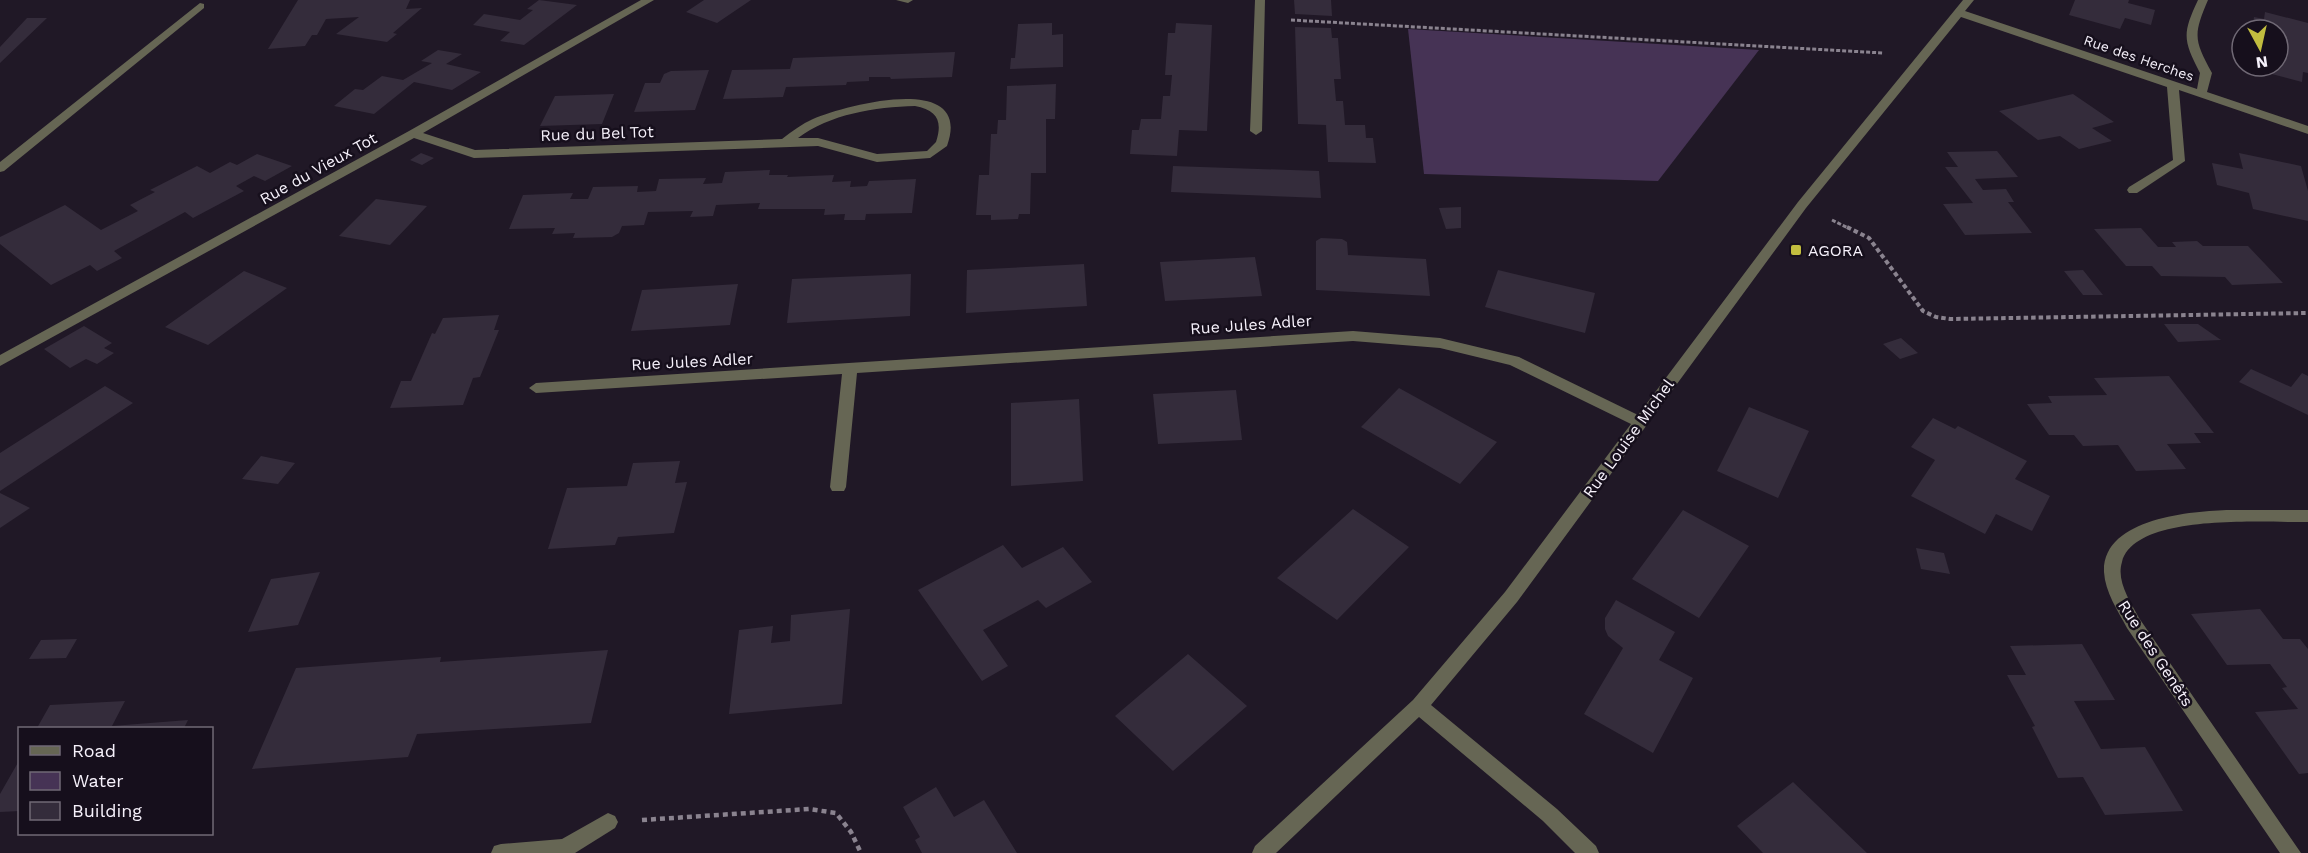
<svg xmlns="http://www.w3.org/2000/svg" width="2308" height="853" viewBox="0 0 2308 853" font-family="'Work Sans',sans-serif">
<rect width="100%" height="100%" fill="#201826"/>
<!-- water -->
<path fill="#463355" d="M1408,29L1759,50L1658,181L1424,174Z"/>
<!-- building -->
<path fill="#342c3b" d="M298,0H410L406,9L422,8L393,33L397,34L387,42L336,34L359,17L326,19L317,35H312L305,46L268,49Z
M539,0L577,5L524,45L500,41L510,32L473,25L484,14L520,20L533,10L527,9Z
M704,0H751L717,23L686,12Z
M1294,0H1331L1332,16L1295,14Z
M2075,0H2129L2128,3L2155,10L2151,25L2125,18L2120,29L2069,15Z
M2265,12L2308,23V73L2303,72L2302,82L2245,67L2278,66L2281,42H2278V30H2252L2254,17L2264,19Z
M27,18H47L0,63V47Z
M1052,23V35L1063,34V67L1010,69L1011,58H1015L1018,24Z
M1176,23L1212,25L1207,131L1179,130L1177,156L1130,154L1132,130H1139L1141,119H1161L1163,96H1170L1172,75H1165L1168,33H1175Z
M1295,27L1331,28L1332,38H1338L1341,79H1334L1336,101H1343L1345,125H1365L1366,138H1373L1376,163L1328,162L1326,125L1298,124Z
M438,50L462,54L446,64L481,72L452,90L414,82L374,114L334,106L355,89L363,90L382,76L403,80L432,63L421,61Z
M955,52L952,77L891,79L890,77H869V81L847,82L846,85L786,87L783,97L723,99L732,70L790,69L793,58Z
M709,70L695,110L634,112L645,83H660L664,74L671,71Z
M1056,84L1055,119H1046V173H1031L1030,214H1019L1018,219L991,220V215H976L979,175H989L991,134H997L998,120H1006L1007,86Z
M614,94L602,124L540,126L555,96Z
M2073,94L2114,122L2092,128L2112,141L2079,149L2060,136L2038,140L1999,111Z
M1997,151L2018,177L1975,179L1983,190L2006,189L2014,202H2008L2032,233L1965,235L1943,204L1973,203L1945,167H1958L1947,152Z
M421,153L434,158L422,165L410,160Z
M2239,153L2301,166L2308,191V221L2253,209L2249,193L2217,185L2212,163L2243,169Z
M257,154L292,166L265,181L254,176L236,186L244,191L193,218L185,212L114,251L122,258L97,271L90,265L51,285L0,244V237L65,205L101,230L138,211L130,205L155,192L150,190L197,166L210,173L230,162L237,165Z
M1173,166L1319,171L1321,198L1171,192Z
M770,170L769,175H788L787,177L834,175L832,182L851,181L850,187L867,186L869,181L916,179L912,213L866,214L865,220H844L845,214L824,215L825,209H758L760,203L716,205L713,216L690,217L693,211L648,212L644,225L622,226L619,233L612,237L573,238L575,233L552,234L555,228L509,229L523,195L573,193L570,199H588L593,187L638,186L637,192L656,191L659,179L706,178L703,184L722,183L725,172Z
M376,199L427,206L390,245L339,236Z
M1461,207V228L1446,229L1439,208Z
M2141,228L2158,247H2176L2172,242L2197,241L2203,246H2248L2283,283L2232,285L2225,277L2161,276L2152,266H2126L2094,229Z
M1321,238L1342,239L1347,242L1348,255L1426,259L1430,296L1316,290V241Z
M1255,257L1262,296L1165,301L1160,262Z
M1084,264L1087,306L966,313L967,270Z
M1498,270L1595,293L1585,333L1485,307Z
M2083,270L2103,295H2083L2064,271Z
M244,271L287,288L208,345L165,327Z
M911,274L910,316L787,323L792,279Z
M738,284L730,325L631,331L642,290Z
M499,315L494,330H499L480,377L473,378L463,405L390,408L401,381H411L432,333L435,334L443,318Z
M2164,324H2198L2221,340L2178,342Z
M84,326L112,343L104,348L114,353L97,364L86,359L70,368L44,349Z
M1901,338L1918,353L1900,359L1883,344Z
M2251,369L2291,387L2302,373L2308,376V415L2239,382Z
M2169,376L2214,433H2194L2201,443L2167,444L2186,469L2136,471L2118,445L2083,446L2074,435H2049L2027,404L2052,403L2048,396L2107,395L2094,378Z
M105,386L133,403L0,491V453Z
M1399,388L1497,442L1460,484L1361,427Z
M1236,390L1242,440L1158,444L1153,394Z
M1079,399L1083,481L1011,486V403Z
M1749,407L1809,431L1778,498L1717,471Z
M1933,418L1955,429L1958,426L2027,461L2015,479L2050,496L2032,531L1996,514L1985,534L1911,496L1935,460L1911,447Z
M261,456L295,463L278,484L242,479Z
M680,461L675,483L687,482L674,533L618,537L615,545L548,549L567,488L627,486L633,463Z
M0,493L30,508L0,528Z
M1353,509L1409,547L1337,620L1277,578Z
M1683,510L1749,546L1699,618L1632,579Z
M1003,545L1022,568L1063,547L1092,582L1046,608L1038,600L983,630L1008,666L982,681L918,590Z
M1916,548L1944,553L1950,574L1921,569Z
M320,572L298,625L248,632L271,579Z
M1616,600L1675,632L1659,660L1693,678L1653,753L1584,714L1623,648L1608,636L1605,629V618Z
M850,609L842,704L729,714L739,630L773,626L771,643L790,641L791,615Z
M2260,609L2283,639H2300L2308,649V773L2299,774L2255,712L2298,709L2282,688L2287,687L2270,664L2227,665L2191,614Z
M77,639L66,658L29,659L41,640Z
M2082,644L2115,700L2074,701L2101,749L2145,747L2183,811L2105,815L2083,777L2058,778L2032,727L2035,726L2007,675H2026L2010,646Z
M608,650L591,723L417,734L408,757L252,769L296,668L441,657L440,662Z
M1188,654L1247,706L1173,771L1115,716Z
M125,701L112,726L188,720L184,728H37L50,705Z
M20,759V811L0,812V794Z
M1793,782L1867,853H1763L1737,826Z
M936,787L954,817L984,800L1017,853H922L915,840L920,837L903,807Z"/>
<g fill="none" stroke-linecap="round" stroke-linejoin="round">
<!-- path-far2 -->
<path stroke="#8a838f" stroke-width="3" stroke-dasharray="4 2" stroke-linecap="butt" d="M1291,20L1883,53
M1832,220L1850,229"/>
<!-- path-far1 -->
<path stroke="#8a838f" stroke-width="4" stroke-dasharray="4.5 3" stroke-linecap="butt" d="M1847,227L1869,238L1923,311L1936,317L1950,319L2308,313"/>
<!-- path -->
<path stroke="#8a838f" stroke-width="4.5" stroke-dasharray="5 4" stroke-linecap="butt" d="M642,820L809,809L836,813L851,832L861,853"/>
<!-- street -->
<path fill="#666654" fill-rule="evenodd" d="M641,0H654L423,133L475,150L782,139C792,131 802,124 813,119C846,105 974,71 947,146L930,158L877,162L818,146L474,158L414,138L0,366V355L409,131ZM915,106C937,110 943,121 936,142L927,151L877,154L818,138H798C830,114 875,107 915,106Z
M896,0H913L908,3Z
M1255,0H1265L1262,131L1256,135L1250,131Z
M1963,0H1974L1965,11L2197,89L2200,73C2183,40 2182,34 2198,0H2208C2193,35 2194,40 2212,73L2207,92L2308,126V134L2179,90L2185,161L2137,193H2129L2127,190L2129,187L2173,160L2167,87L1961,17L1806,208L1517,602L1431,705L1557,809L1596,846L1599,853H1575L1543,821L1419,717L1276,853H1252L1255,846L1413,700L1505,592L1631,424L1510,365L1440,348L1353,341L857,373L846,487L844,491H832L830,487L842,374L536,393L529,388L536,383L1353,331L1440,338L1519,357L1638,415L1798,202Z
M200,3L204,4V8L4,171L0,172V162Z
M2230,510H2308V522C2268,523 2135,512 2122,562C2116,581 2130,601 2139,618L2301,853H2280L2127,628C2118,611 2105,592 2104,572C2102,518 2192,511 2230,510Z
M608,813L615,816L618,822L615,828L575,853H491L494,846L501,844L562,839Z"/>
</g>
<!-- markers -->
<rect fill="#c2bd3f" stroke="#160f1c" stroke-width="2" x="1790" y="244" width="12" height="12" rx="3"/>
<g text-anchor="middle" stroke-width="5" stroke-linejoin="round" paint-order="stroke">
<!-- far-street labels -->
<g font-size="14" fill="#f6f1fb" stroke="#160f1c">
<text transform="translate(2139 58) rotate(19)" y="5">Rue des Herches</text>
</g>
<!-- street labels -->
<g font-size="16" fill="#f6f1fb" stroke="#160f1c">
<text transform="translate(597 133) rotate(-2)" y="6">Rue du Bel Tot</text>
<text transform="translate(318 168) rotate(-29)" y="6">Rue du Vieux Tot</text>
<text transform="translate(1251 324) rotate(-4)" y="6">Rue Jules Adler</text>
<text transform="translate(692 361) rotate(-3)" y="6">Rue Jules Adler</text>
<text transform="translate(1628 438) rotate(-54)" y="6">Rue Louise Michel</text>
<text transform="translate(2156 653) rotate(57)" y="6">Rue des Genêts</text>
</g>
<!-- poi labels -->
<g font-size="16" fill="#f6f1fb" stroke="#160f1c" text-anchor="start">
<text x="1808" y="256">AGORA</text>
</g>
</g>
<!-- legend -->
<rect x="18" y="727" width="195" height="108" fill="#160f1c" stroke="#706975" stroke-width="1.5"/>
<rect x="30" y="746" width="30" height="9" fill="#666654" stroke="#706975" stroke-width="1.5"/>
<text x="72" y="757" font-size="18" fill="#f6f1fb">Road</text>
<rect x="30" y="772" width="30" height="18" fill="#463355" stroke="#706975" stroke-width="1.5"/>
<text x="72" y="787" font-size="18" fill="#f6f1fb">Water</text>
<rect x="30" y="802" width="30" height="18" fill="#342c3b" stroke="#706975" stroke-width="1.5"/>
<text x="72" y="817" font-size="18" fill="#f6f1fb">Building</text>
<!-- north arrow -->
<g transform="translate(2260 48) rotate(172)"><circle r="28" fill="#160f1c" stroke="#706975" stroke-width="1.5"/>
<path d="M0-4.5L10 22L0 15L-10 22Z" fill="#c2bd3f"/>
<text y="-9" font-size="16" font-weight="bold" text-anchor="middle" fill="#f6f1fb">N</text>
</g>
</svg>
